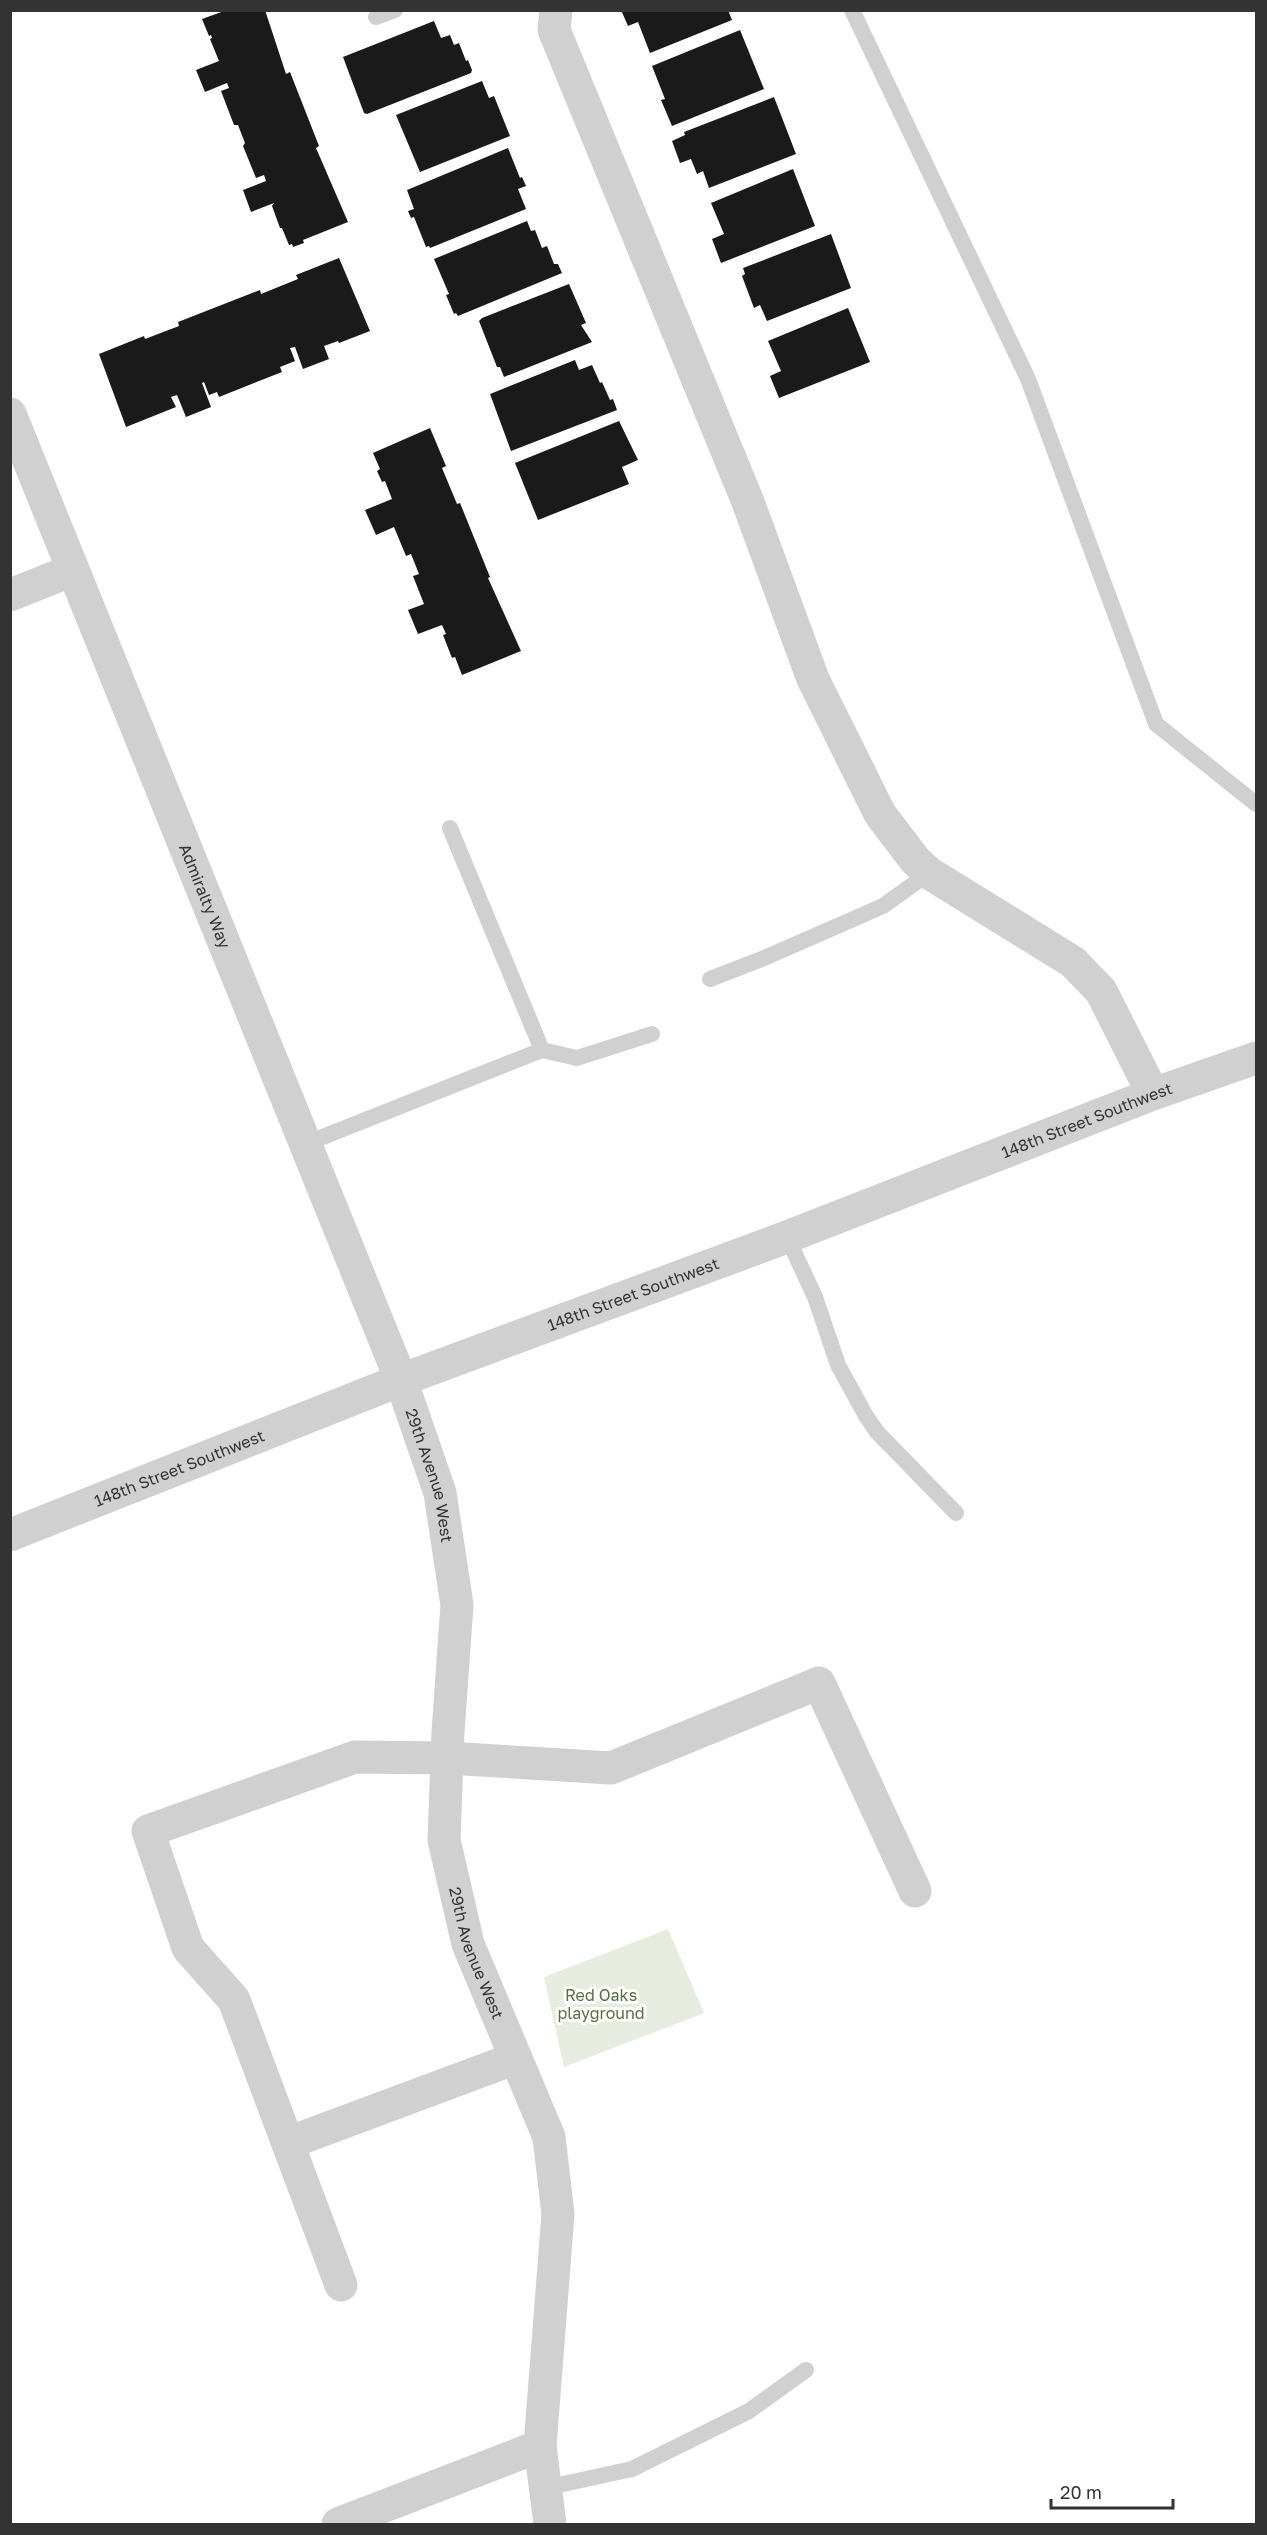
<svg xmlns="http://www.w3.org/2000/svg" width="1267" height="2535" viewBox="0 0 1267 2535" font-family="'Golos Text',sans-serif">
<rect width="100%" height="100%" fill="#fff"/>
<!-- green -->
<path fill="#e6ecdf" d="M668,1929L704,2013L564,2067L544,1977Z"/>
<!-- building -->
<path fill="#1a1a1a" d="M227,10H265L286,74L290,72L319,146L316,148L348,222L303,240L304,243L293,247L292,244L289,245L282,228H280L272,206L274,203L251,212L243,190L266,181L264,175L256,178L243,146L245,143L238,125H234L221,91L229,88L227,83L205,92L196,70L219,61L210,39L212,38L211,35L209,36L202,19Z
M621,10H728L732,20L650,53L638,22L628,26Z
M434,21L441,38L450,35L454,45L459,43L466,61L468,60L472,70L471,73L367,114L364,113L343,57Z
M740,30L764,89L672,126L661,100L665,99L652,66Z
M482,81L489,98L494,96L510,136L420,172L396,115Z
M774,97L796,154L709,188L703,171L697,174L691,159L680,163L672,141L685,135L684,132Z
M508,148L520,178L522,177L526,186L518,189L526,209L430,248L429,246L426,247L414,217L411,218L408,211L414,209L407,190Z
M793,169L815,226L721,263L712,239L724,234L711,203Z
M527,221L531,231L535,230L542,248L547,246L554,264H558L562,273L458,316L456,313L454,314L446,295L449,294L434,259Z
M831,234L851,288L767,321L760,305L754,308L742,276L745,274L743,268Z
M339,258L370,331L339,343L338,341L324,346L329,359L303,369L295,347L290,348L295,361L280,367L282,372L219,397L217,392L209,395L204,382L202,383L211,407L186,417L177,395L171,397L176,407L126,427L99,354L144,336L145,339L179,326L178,322L260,290L261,294L298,279L296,275Z
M569,284L586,323L581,325L592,342L504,377L500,367H497L479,321L482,318Z
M848,308L870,362L779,398L770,376L781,371L768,341Z
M575,360L579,370L592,365L600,383L602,382L610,400L613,399L617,410L511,451L490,394Z
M619,421L638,460L622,467L629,484L538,520L515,463Z
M430,428L446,466L442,468L457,504L460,503L490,577L488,578L521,651L462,675L455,657L452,658L443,635L446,634L442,625L418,634L408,610L424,604L413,576L419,574L411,554L406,556L394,527L376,535L365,510L392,499L385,481L382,482L377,471L380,469L373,453Z"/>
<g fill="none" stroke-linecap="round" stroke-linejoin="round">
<!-- service -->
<path stroke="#d0d0d0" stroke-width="16" d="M852,10L1028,379L1156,724L1256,804
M376,17L395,10
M450,828L542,1050
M710,979L762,959L883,906L929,873
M305,1144L542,1050L577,1058L652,1034
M787,1237L815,1297L838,1365L866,1416L877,1432L956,1513
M545,2488L632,2469L749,2411L806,2370"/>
<!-- minor -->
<g stroke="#d0d0d0" stroke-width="33">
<path d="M556,10L554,30L748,502L813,679L880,814L915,860L929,873L1073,962L1101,991L1153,1094"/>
<path d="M10,595L73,570"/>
<path id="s1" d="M401,1380L440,1493L457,1605L448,1732L444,1840L468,1944L549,2137L558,2214L540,2446L550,2524"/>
<path d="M288,2143L516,2058"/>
<path d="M341,2285L234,2000L188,1948L148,1831L355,1757L447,1758L611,1768L819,1683L915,1891"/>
<path d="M338,2524L540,2446"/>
</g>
<!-- tertiary -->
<g stroke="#d0d0d0" stroke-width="33">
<path id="s2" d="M10,414L401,1380"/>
<path id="s3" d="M10,1535L401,1380L787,1237L1153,1094L1256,1058"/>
</g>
</g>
<g text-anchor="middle" stroke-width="6" stroke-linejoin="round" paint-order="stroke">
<!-- street labels -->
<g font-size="16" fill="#333" stroke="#fff">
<text dy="6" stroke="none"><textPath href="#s2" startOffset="520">Admiralty Way</textPath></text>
<text dy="6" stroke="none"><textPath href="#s3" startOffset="1154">148th Street Southwest</textPath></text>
<text dy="6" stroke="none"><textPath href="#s3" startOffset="668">148th Street Southwest</textPath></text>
<text dy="6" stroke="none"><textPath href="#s3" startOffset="182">148th Street Southwest</textPath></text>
<text dy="6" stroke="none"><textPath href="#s1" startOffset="100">29th Avenue West</textPath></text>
<text dy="6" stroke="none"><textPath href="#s1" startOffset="586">29th Avenue West</textPath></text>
</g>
<!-- park labels -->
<g font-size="16" fill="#56703f" stroke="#fff">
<text x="601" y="2001">Red Oaks<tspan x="601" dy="18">playground</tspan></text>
</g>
</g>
<!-- border -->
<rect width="1267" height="2535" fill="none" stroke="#333333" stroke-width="24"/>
<!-- scale -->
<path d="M1051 2499v9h122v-9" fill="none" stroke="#333333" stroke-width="3"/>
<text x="1060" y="2499" font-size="18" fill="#333333" stroke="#ffffff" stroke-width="4.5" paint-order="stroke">20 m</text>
</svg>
